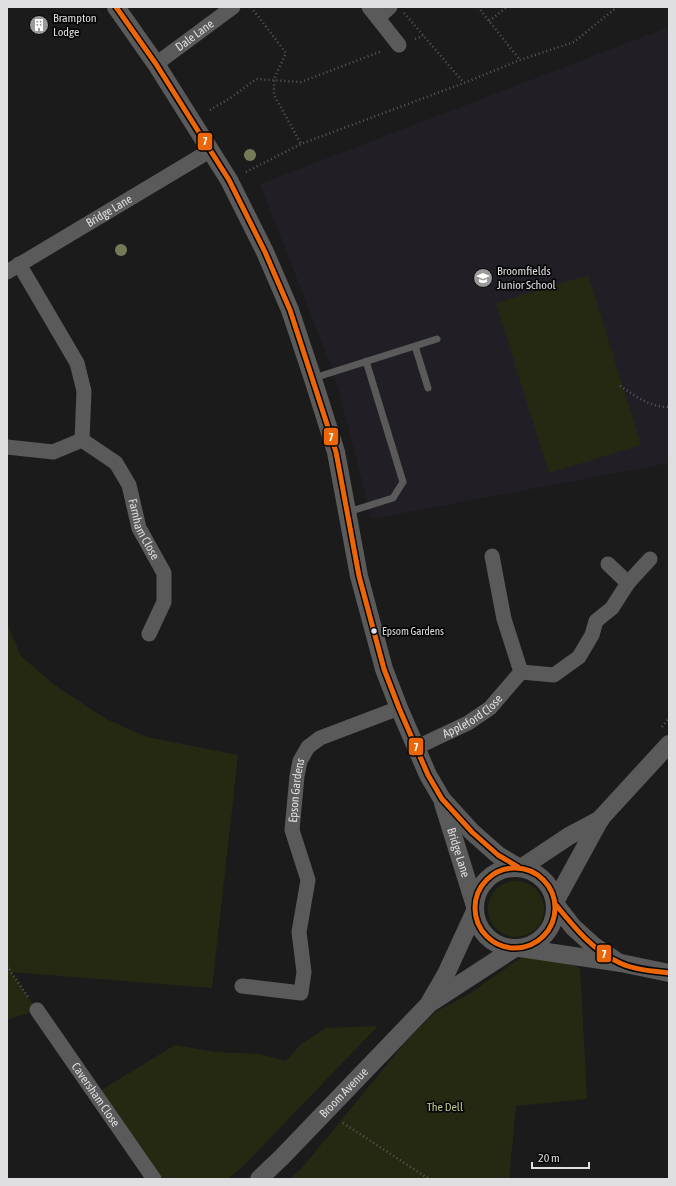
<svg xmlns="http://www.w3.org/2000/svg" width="676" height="1186" viewBox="0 0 676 1186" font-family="'Asap Condensed',sans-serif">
<rect width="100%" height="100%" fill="#1c1b1c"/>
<!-- built -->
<path fill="#221e25" d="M669,27V463L371,519L353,445L333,371L260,184Z"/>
<!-- green -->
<path fill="#262912" d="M588,275L641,445L549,473L496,303Z
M7,624L21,656L53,684L106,719L147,737L238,755L212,988L11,972L37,1010L7,1020Z
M488 909a28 28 0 1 1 56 0a28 28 0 1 1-56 0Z
M522,957L563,960L580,968L587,1099L516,1106L509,1179H290L302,1168L408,1039L437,1011L469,994Z
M378,1026L244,1165L228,1179H154L95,1094L175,1045L215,1052L258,1054L286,1061L300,1045L326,1028Z"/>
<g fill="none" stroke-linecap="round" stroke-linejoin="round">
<!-- path -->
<path stroke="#595959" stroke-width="2.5" stroke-dasharray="1 3" stroke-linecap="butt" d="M251,7L286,53L274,79V95L301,144
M478,7L520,60
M404,13L464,83
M489,21L507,7
M415,39L423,36
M210,110L232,97L256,79L301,82L382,51
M246,172L301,144L464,83L520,60L574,42L617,7
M620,386C636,396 649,407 669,407
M662,727L669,718
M7,966L28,997
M343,1123L429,1179"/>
<!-- service -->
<path stroke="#5b5a5a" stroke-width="7" d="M415,346L428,388
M314,378L437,339
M348,512L393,498L403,482L366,361"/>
<!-- minor -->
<g stroke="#5b5a5a" stroke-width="15">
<path d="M369,7L399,45"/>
<path d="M378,18L390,7"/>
<path id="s1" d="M156,64L233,7"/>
<path id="s2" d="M19,264L77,363L84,391L82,440L116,463L129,485L139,528L164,573V602L149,634"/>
<path id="s3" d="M7,272L211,150"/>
<path d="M7,447L53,452L82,440"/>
<path d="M608,564L628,583"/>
<path d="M521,672L554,675L579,657L592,635L596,621L612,608L628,583L650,559"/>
<path id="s4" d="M415,748L468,723L490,708L521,672L504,619L492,556"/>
<path id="s5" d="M242,986L301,993L304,972L299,932L308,880L292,830L297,776L300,761L308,747L320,738L399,708"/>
<path id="s6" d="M37,1010L154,1179"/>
</g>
<!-- tertiary -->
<g stroke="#5b5a5a" stroke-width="18">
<path d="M116,7L156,64L229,180L265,252L290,310L313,379L336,452L359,576L384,669L399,708L428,775L442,799L472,832L498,855L518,867"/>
<path id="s7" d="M443,803L475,906"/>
<circle cx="515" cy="908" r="40"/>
<path d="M521,868L569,836L601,819"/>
<path d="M555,902L601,818L669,744"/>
<path d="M556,905L573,927L594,946L615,960"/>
<path d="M520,948L621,963L669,973"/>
<path d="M432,1002L515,948"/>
<path id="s8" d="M259,1179L282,1157L428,1005L446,974L475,911"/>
</g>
<defs>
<path id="bus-1" d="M116,7L156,64L229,180L265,252L290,310L336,452L359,576L384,669L399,708L428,775L442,799L472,832L498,855L518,867
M475 908a40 40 0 1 1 80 0a40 40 0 1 1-80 0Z
M556,905C574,927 593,951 620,963C635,970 653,971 669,973"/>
</defs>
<!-- bus-1 casing -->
<use href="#bus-1" stroke="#060607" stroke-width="8"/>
<!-- bus-1 -->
<use href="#bus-1" stroke="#ec6608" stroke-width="5"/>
</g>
<!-- trees -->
<g fill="#757b58">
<circle cx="250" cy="155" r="6"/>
<circle cx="121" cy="250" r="6"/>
</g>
<!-- icons -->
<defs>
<symbol id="building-disc" viewBox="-11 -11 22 22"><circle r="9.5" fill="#9b9a9b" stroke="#060607"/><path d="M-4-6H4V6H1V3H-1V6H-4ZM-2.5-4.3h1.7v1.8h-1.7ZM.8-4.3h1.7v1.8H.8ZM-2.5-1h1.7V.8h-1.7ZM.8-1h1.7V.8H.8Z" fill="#fff"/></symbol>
<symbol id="school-disc" viewBox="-11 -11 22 22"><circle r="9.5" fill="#9b9a9b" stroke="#060607"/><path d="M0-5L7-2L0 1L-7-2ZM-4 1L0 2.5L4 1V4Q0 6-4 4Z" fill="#fff"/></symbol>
</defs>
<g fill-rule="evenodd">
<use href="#building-disc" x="28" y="14" width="22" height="22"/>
<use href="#school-disc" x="472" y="267" width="22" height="22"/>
</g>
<!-- markers -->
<circle fill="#dfdee0" stroke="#060607" stroke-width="1.5" cx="374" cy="631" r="3.5"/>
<g text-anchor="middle" stroke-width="3.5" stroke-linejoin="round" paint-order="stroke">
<!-- bus labels -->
<g font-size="11" fill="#dfdee0" stroke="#060607" text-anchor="start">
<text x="382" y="635">Epsom Gardens</text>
</g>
<!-- poi labels -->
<g font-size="12" fill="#dfdee0" stroke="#060607" text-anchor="start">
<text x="53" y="22">Brampton<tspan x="53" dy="14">Lodge</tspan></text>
<text x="497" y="275">Broomfields<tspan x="497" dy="14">Junior School</tspan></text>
</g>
<!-- street labels -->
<g font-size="12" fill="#dfdee0" stroke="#060607">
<text dy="4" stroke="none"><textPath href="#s1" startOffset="48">Dale Lane</textPath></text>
<text dy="4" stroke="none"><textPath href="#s3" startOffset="119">Bridge Lane</textPath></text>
<text dy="4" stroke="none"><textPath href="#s2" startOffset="306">Farnham Close</textPath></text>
<text dy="4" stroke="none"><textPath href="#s4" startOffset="66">Appleford Close</textPath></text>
<text dy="4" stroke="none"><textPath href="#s5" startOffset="266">Epson Gardens</textPath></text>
<text dy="4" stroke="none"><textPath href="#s7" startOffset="52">Bridge Lane</textPath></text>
<text dy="4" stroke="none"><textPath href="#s8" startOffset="121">Broom Avenue</textPath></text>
<text dy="4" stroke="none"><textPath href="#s6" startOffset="103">Caversham Close</textPath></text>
</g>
<!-- park labels -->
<g font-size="12" fill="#bdca8a" stroke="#060607">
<text x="445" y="1111">The Dell</text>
</g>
</g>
<g stroke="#060607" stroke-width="1.5">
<rect x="197" y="132" width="16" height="19" rx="4" fill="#ec6608"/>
<rect x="323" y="427" width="16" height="19" rx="4" fill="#ec6608"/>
<rect x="408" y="737" width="16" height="19" rx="4" fill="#ec6608"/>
<rect x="596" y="944" width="16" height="19" rx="4" fill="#ec6608"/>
</g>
<g font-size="11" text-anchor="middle" font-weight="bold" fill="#fff">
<text x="205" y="145">7</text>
<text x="331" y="441">7</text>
<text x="416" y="751">7</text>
<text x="604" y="958">7</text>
</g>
<!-- border -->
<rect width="676" height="1186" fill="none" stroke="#dfdee0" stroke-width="16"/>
<!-- scale -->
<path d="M532 1162v6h57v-6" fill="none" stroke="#dfdee0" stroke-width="2"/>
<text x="538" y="1162" font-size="12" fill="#dfdee0" stroke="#060607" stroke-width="3" paint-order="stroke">20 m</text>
</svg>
